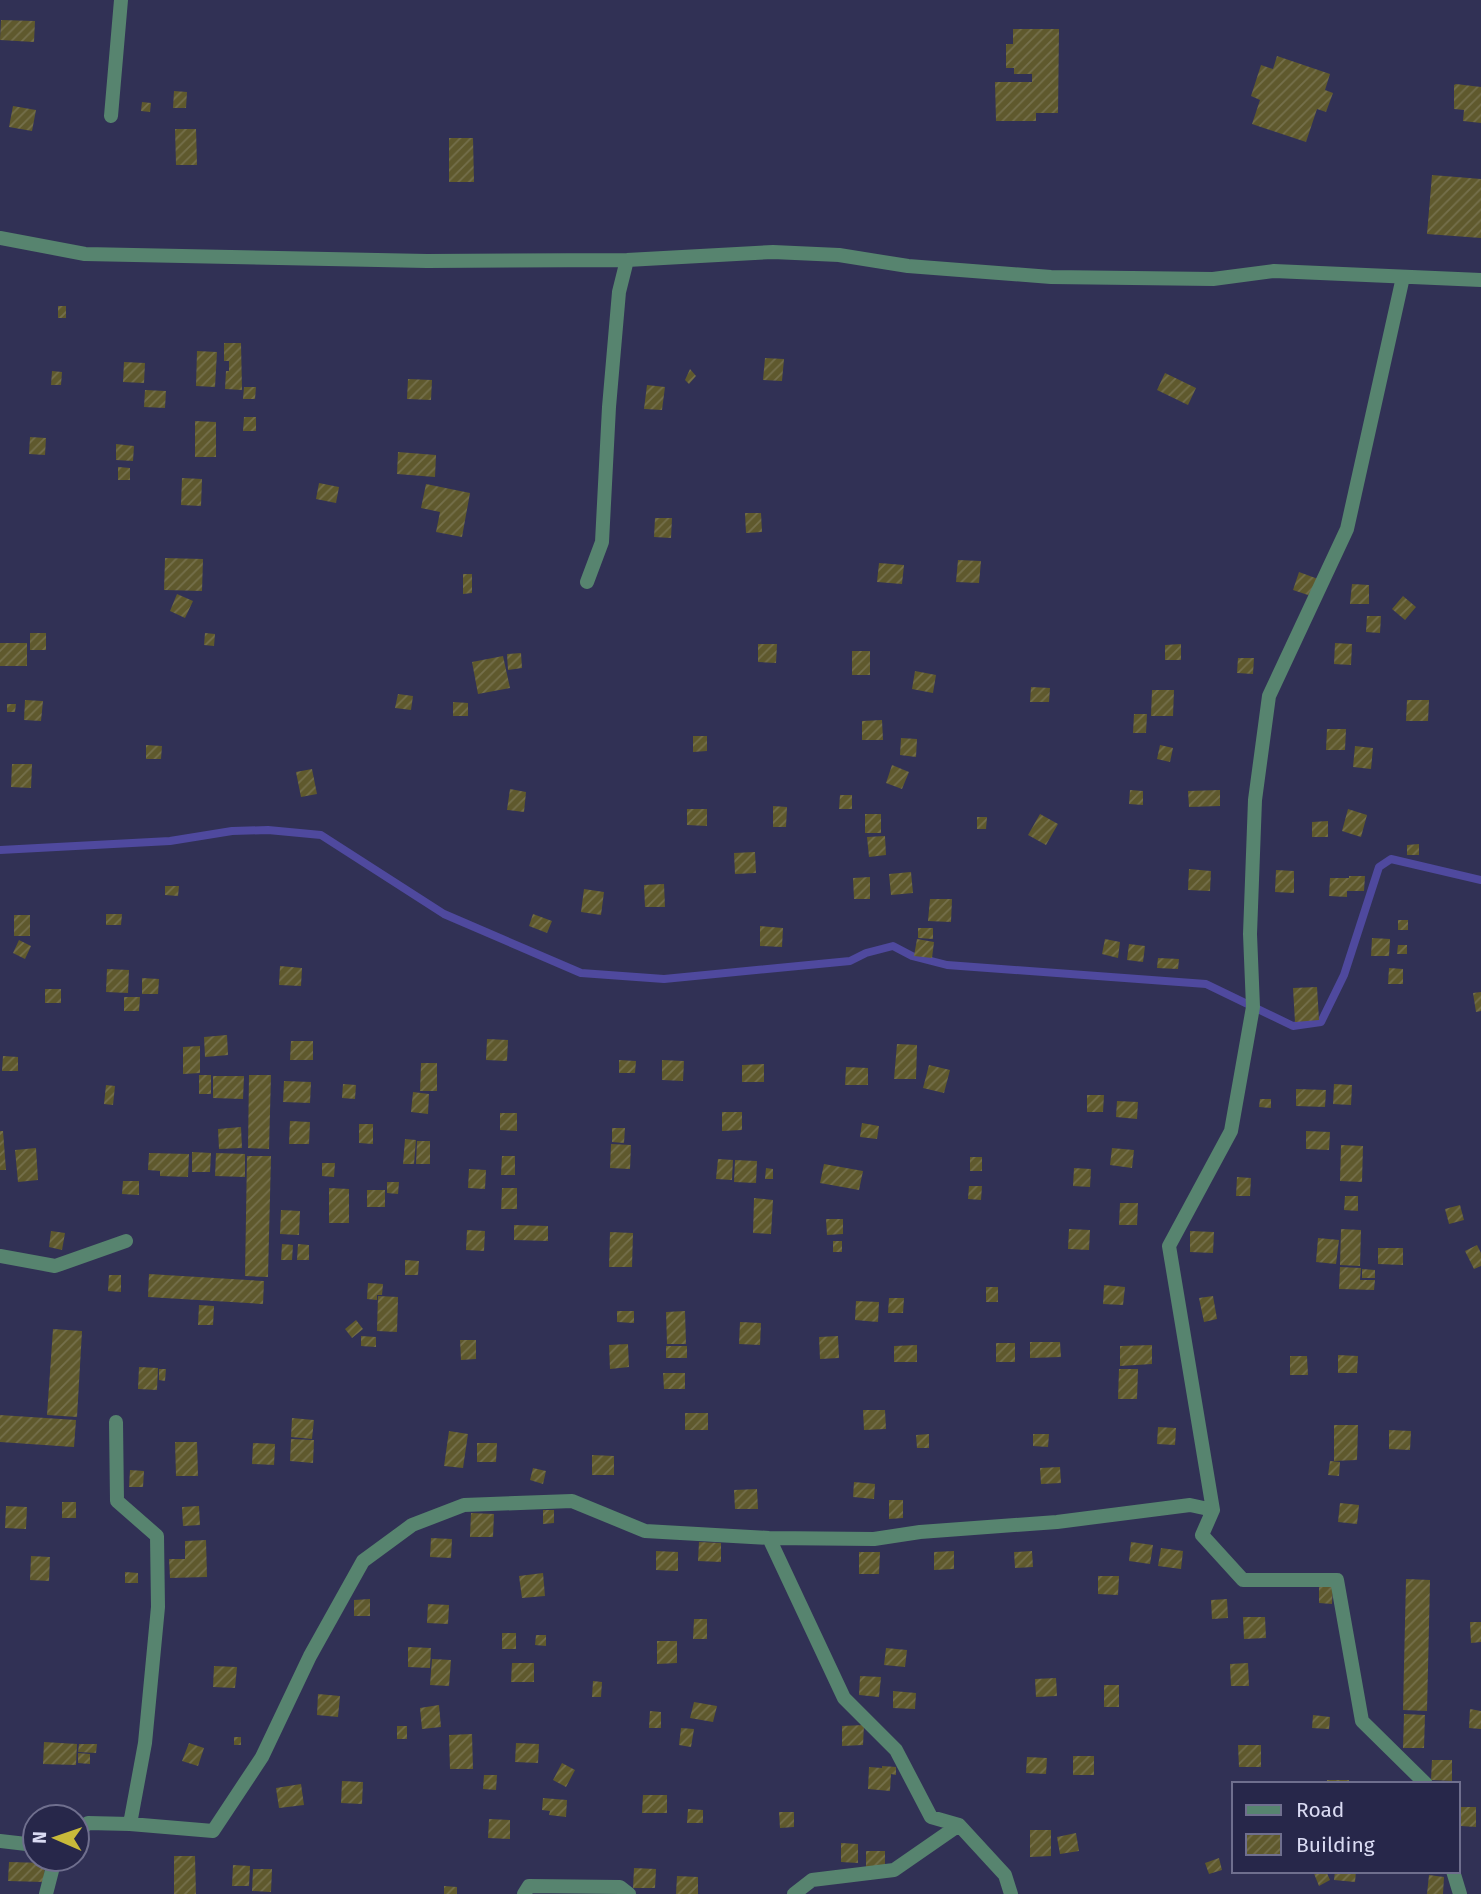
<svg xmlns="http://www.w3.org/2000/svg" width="1481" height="1894" viewBox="0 0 1481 1894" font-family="'Fira Sans',sans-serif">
<defs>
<pattern id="building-hatch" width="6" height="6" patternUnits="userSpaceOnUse" patternTransform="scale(1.75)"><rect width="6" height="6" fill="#5f592d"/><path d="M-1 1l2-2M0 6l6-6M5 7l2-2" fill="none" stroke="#75704c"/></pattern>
</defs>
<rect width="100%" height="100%" fill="#313155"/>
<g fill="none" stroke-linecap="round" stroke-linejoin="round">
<!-- stream -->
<path stroke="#4f499e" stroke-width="8" d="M0,850L170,841L232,831L268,830L321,835L444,914L581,973L664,979L850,961L866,953L893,946L912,956L947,965L1206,984L1293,1026L1321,1022L1344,975L1379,867L1391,859L1481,880"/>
</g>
<!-- building -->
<path fill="url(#building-hatch)" d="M1,20L35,21L34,42L0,40Z
M1013,29H1059L1058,113H1036V121H996L995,82H1032V74H1014V68H1006V44H1013Z
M1277,56L1330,74L1325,90L1333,93L1326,112L1317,109L1306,142L1252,124L1260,100L1251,96L1261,65L1273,69Z
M1456,84L1481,87V123L1463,121L1464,110L1454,109V85Z
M174,91L187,92L186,108H173Z
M142,102L151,103L150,112L141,111Z
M13,106L36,110L32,131L9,127Z
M175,129H196L197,165H176Z
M449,138H473L474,182H449Z
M1432,175L1481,179V238L1427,234Z
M58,306H66V318H58Z
M224,343H241L242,390L225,389L226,371H229V361H224Z
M197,351L217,352L215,387L196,386Z
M765,358L784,359L782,381L763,380Z
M124,362L145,363L144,383L123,382Z
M690,369L696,376L689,384L685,380Z
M52,371L62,372L61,385H51Z
M1165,373L1196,388L1188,405L1157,390Z
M408,379L432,380L431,400L407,399Z
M647,385L665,387L662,410L644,409Z
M244,387H256L255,399H243Z
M145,390L166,391L165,408L144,407Z
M244,417H256V431H243Z
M195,421L216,422V457H195Z
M30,437L46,438L45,455L29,454Z
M116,444L134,446L133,461L116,460Z
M398,452L436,455L435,477L397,474Z
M118,467L130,468V480H118Z
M182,478L202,479L201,506L181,505Z
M319,483L339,487L336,503L316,499Z
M426,484L470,493L462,537L436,532L440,512L421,508Z
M745,513H761L762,532L746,533Z
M655,518H672L671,538L654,537Z
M165,558L203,559L202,591L164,590Z
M958,560L981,561L979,583L956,582Z
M879,563L904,565L902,584L877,582Z
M1299,572L1318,579L1311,596L1293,590Z
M463,574H472V593L463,594Z
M1352,584L1369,585V604H1350Z
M177,594L193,601L185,618L170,611Z
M1403,596L1416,607L1405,620L1392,609Z
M1367,616H1381L1380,633L1366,632Z
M30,633H46V650H30Z
M205,633L215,634L214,646L204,645Z
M0,643H27V666H0Z
M1335,643L1352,644L1351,665L1334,664Z
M758,644H777L776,663L758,662Z
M1181,644V660H1165V645Z
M852,651H870V675H852Z
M521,653L522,668L508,670L507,654Z
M503,656L510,688L478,694L472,662Z
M1238,658H1254L1253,674L1237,673Z
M915,671L936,675L933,693L912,689Z
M1031,687L1050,688L1049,702H1030Z
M1152,690H1174L1173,716H1151Z
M398,694L413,696L411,710L395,708Z
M25,700L43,701L41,721L24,720Z
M1407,700H1429L1428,721H1406Z
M453,702L468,703V716H453Z
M7,704H16L15,712H7Z
M1134,714H1147L1146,733H1133Z
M882,720L883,740H862V721Z
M1327,729H1346L1345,750H1326Z
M693,736H707V751L693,752Z
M901,738L917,739L916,757L900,755Z
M146,745L162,746L161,759H146Z
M1160,745L1173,748L1170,762L1157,759Z
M1355,746L1373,748L1371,769L1353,767Z
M12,764H32L31,788L11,787Z
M892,765L909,772L902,789L886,783Z
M312,769L317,794L301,797L296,772Z
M510,789L526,792L524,812L507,810Z
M1130,790L1143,791V805L1129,804Z
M1220,790V806L1189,807L1188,791Z
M840,795H852V809H839Z
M773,806L787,807L786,827H773Z
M687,809H707V826L687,825Z
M1348,809L1367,815L1361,837L1342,831Z
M865,814H881V833H865Z
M1040,814L1058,824L1046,845L1028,835Z
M977,817H987L986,829H977Z
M1328,821V837H1312V822Z
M885,836L886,855L869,857L867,837Z
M1419,844V855H1407V845Z
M755,852L756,873L735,874L734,853Z
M1189,869L1211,871L1210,891L1188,890Z
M1276,870L1294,871V893L1275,892Z
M911,872L913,893L891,895L889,874Z
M1349,876H1365L1364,891H1347V897L1329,896L1330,878H1349Z
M870,877V899H854L853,878Z
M664,884L665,907H645L644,885Z
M165,886H179L178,896L165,895Z
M584,889L604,892L601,915L581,912Z
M930,899H952L951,922L928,921Z
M106,914H122L121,925H106Z
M533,914L552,921L547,933L529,926Z
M14,915H30V936H14Z
M1398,920H1408V930H1398Z
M760,926L783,928L782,947L760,946Z
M918,928H933V939L918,938Z
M1372,938L1390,939L1389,956H1371Z
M917,939L934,942L932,958L914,956Z
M1105,939L1120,942L1118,958L1102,954Z
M19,940L31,946L25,959L13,953Z
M1129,944L1145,946L1143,962L1127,960Z
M1398,945H1407V954H1397Z
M1158,958L1179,959L1178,969L1157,968Z
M280,966L302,968L301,986L279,985Z
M1389,968L1403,969V984H1388Z
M107,969L129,970L128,993L106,992Z
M142,978L159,979L158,994H142Z
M1317,987L1319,1020L1295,1022L1293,988Z
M45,989H61V1003H45Z
M1481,992V1011L1476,1012L1473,993Z
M124,997H140L139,1011H124Z
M227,1035L228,1055L205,1057L204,1037Z
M487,1039L508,1040L507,1061L486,1060Z
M291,1041H313V1060H290Z
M897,1044L917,1045L916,1079H894Z
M200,1046V1073L183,1074V1047Z
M3,1056L18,1057V1071H2Z
M619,1060L636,1061L635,1073H619Z
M662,1060L684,1061L683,1081L662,1080Z
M421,1063H437V1091H420Z
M764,1064V1082H742V1065Z
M929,1065L950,1070L944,1093L923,1088Z
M846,1067L868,1068V1085H845Z
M199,1075H211V1094H199Z
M249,1075H271L269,1149L248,1148Z
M213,1076H244L243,1099L213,1098Z
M284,1081L311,1082L310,1103L283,1102Z
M343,1084L356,1085L355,1099L342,1098Z
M1334,1084L1352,1085L1351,1105L1333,1104Z
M106,1085L115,1086L113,1105L104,1104Z
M1296,1089L1326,1090L1325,1107L1296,1106Z
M413,1092L429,1094L428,1114L411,1112Z
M1087,1095H1104L1103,1112H1087Z
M1260,1099H1271V1108L1259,1107Z
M1117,1101L1138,1102L1137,1119L1116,1117Z
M722,1112H742V1130L722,1131Z
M500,1113H517V1131L500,1130Z
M290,1121L310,1122L309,1144H289Z
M862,1123L879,1126L877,1139L860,1137Z
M359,1124H373V1144L359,1143Z
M241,1127L242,1148L219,1149L218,1129Z
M612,1128H625L624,1143L612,1142Z
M0,1131H3L6,1170H0Z
M1306,1131L1330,1132L1329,1150L1306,1149Z
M405,1139L416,1140L414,1164H403Z
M417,1141H430V1164H416Z
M611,1144L631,1145L630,1169L610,1168Z
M1341,1145L1363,1146L1362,1182L1340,1181Z
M36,1148L38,1180L18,1182L15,1150Z
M1112,1148L1134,1150L1132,1168L1110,1165Z
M192,1152L211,1153L210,1172H192Z
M149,1153L189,1154L188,1177L160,1176V1171L148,1170Z
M216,1153L245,1154V1177L215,1176Z
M247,1156H271L268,1277L245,1276Z
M502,1156H515V1175H501Z
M970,1157H982V1171H970Z
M718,1159L733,1160L732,1180L716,1179Z
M735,1160L757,1161L756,1183L734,1182Z
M322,1163H335L334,1177L322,1176Z
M824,1164L863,1171L859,1190L820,1183Z
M766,1168L773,1169V1179H765Z
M1074,1168L1091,1169L1090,1187L1073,1186Z
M469,1169L486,1170L485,1189L468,1188Z
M1237,1177L1251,1178L1250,1196H1236Z
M123,1181H139V1195L122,1194Z
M387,1182H399L398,1194L387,1193Z
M969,1186H982L981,1200L968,1199Z
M329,1188L349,1189V1223H329Z
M502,1188H517V1209H501Z
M367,1190H385V1207H367Z
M1345,1196H1358V1211L1344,1210Z
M754,1198L773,1200L771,1234L753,1233Z
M1120,1203H1138L1137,1225H1119Z
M1460,1205L1464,1220L1449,1224L1445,1209Z
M281,1210L300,1211L299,1235L280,1234Z
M826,1219H843V1234L827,1235Z
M514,1225L548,1226V1241L514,1240Z
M1069,1229L1090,1230L1089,1250L1068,1249Z
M1341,1229L1361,1230L1360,1266L1340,1265Z
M467,1230L485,1231L484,1251L466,1250Z
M51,1231L65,1233L62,1250L49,1247Z
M1190,1231L1214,1232L1213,1253L1190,1252Z
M610,1232L633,1233L632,1267H609Z
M1318,1238L1339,1240L1336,1264L1316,1262Z
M833,1241H842V1252H833Z
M282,1244L293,1245L292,1260H281Z
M298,1244L309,1245V1260H297Z
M1477,1245L1481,1253V1266L1474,1269L1465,1251Z
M1378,1248H1403V1265L1378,1264Z
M405,1260L419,1261L418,1275H405Z
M1340,1267L1361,1268L1360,1280H1375L1374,1290L1339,1289Z
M1362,1269L1375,1270V1278H1362Z
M149,1274L264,1281L263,1304L148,1297Z
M109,1275H121V1292L108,1291Z
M368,1283L383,1284L382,1295H377V1300L367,1299Z
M1104,1285L1125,1287L1123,1305L1103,1304Z
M986,1287H998V1302H986Z
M378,1296L398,1297L397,1332L377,1331Z
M1213,1296L1217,1319L1204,1322L1199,1298Z
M889,1298H904L903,1313H888Z
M856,1301L879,1302L878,1322L855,1320Z
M199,1305L214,1306L213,1325H198Z
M617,1311H634V1323L617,1322Z
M685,1311L686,1344H667L666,1312Z
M356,1320L363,1329L352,1338L345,1329Z
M740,1322L761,1323L760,1345L739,1344Z
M53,1329L82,1331L77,1417L47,1415Z
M361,1336L376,1337V1347L361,1346Z
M838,1336L839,1358L820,1359L819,1337Z
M460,1340H476V1359L461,1360Z
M1030,1342H1060L1061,1357L1030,1358Z
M996,1343H1015V1362H996Z
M628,1344L629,1367L610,1369L609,1345Z
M917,1345V1362H894V1346Z
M1152,1345V1364L1120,1366V1346Z
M666,1346H687V1358H666Z
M1338,1355L1358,1356L1357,1373H1338Z
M1290,1356H1307L1308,1375H1290Z
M139,1367L158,1368L157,1390L138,1389Z
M159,1369H166L165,1381L159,1380Z
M1119,1369H1138L1137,1399H1118Z
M663,1373H685V1389H664Z
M863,1410H885L886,1429L864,1430Z
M685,1413H708V1430H685Z
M0,1415L76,1420L74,1447L0,1442Z
M292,1418L314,1420L312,1439L291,1437Z
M1334,1425H1358L1357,1460L1334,1461Z
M1158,1427L1176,1428L1175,1445L1157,1444Z
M1389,1430L1411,1431L1410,1450L1389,1449Z
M449,1431L468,1434L463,1468L444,1466Z
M929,1434V1448H917L916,1435Z
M1033,1434H1049L1048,1447L1033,1446Z
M291,1439L314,1440L313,1463L290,1461Z
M175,1442H197L198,1476H176Z
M253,1443L275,1444L274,1465L252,1464Z
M477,1443H497L496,1462H477Z
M592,1455L614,1456V1475H592Z
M1330,1461L1340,1462L1339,1476L1328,1475Z
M1060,1467L1061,1483L1041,1484L1040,1468Z
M533,1468L546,1471L543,1484L530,1480Z
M130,1470L144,1471L143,1487H129Z
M854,1482L875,1484L874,1499L853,1497Z
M757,1489L758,1509H735L734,1490Z
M889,1500H903V1518L889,1519Z
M62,1502H76V1518H62Z
M1340,1503L1359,1505L1357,1524L1338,1522Z
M6,1506L27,1507L26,1529L5,1528Z
M199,1506L200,1525L183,1526L182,1507Z
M543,1510H554V1523L543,1524Z
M471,1513L494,1514L493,1537H470Z
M431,1538L452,1539L451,1558L430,1557Z
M206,1540L207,1577L170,1578L169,1559H185V1541Z
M699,1542L721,1543V1562L698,1561Z
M1131,1542L1153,1545L1150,1564L1129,1561Z
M1161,1548L1183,1551L1181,1569L1158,1566Z
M656,1551L678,1552V1571L656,1570Z
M954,1551V1569L934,1570V1552Z
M1032,1551L1033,1567L1015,1568L1014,1552Z
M859,1552H880L879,1574H859Z
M31,1556L50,1557L49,1581L30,1580Z
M125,1572L138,1573V1583H125Z
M543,1573L545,1596L522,1598L519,1576Z
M1098,1576H1119L1118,1595L1098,1594Z
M1406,1579L1430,1580L1427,1711L1403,1710Z
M1319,1587H1333L1332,1604L1319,1603Z
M370,1599V1616H354V1600Z
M1227,1599L1228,1618L1212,1619L1211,1600Z
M428,1604L449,1605L448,1624L427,1623Z
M1243,1617H1265L1266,1638L1244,1639Z
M694,1619H707V1639H693Z
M1470,1622H1481V1642L1471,1643Z
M502,1633H516V1649H502Z
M536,1635H546V1646L535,1645Z
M657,1641H677V1663L657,1664Z
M408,1647L431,1648L430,1668L408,1667Z
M886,1648L907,1650L905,1667L884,1665Z
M432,1659L451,1660L449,1686L430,1685Z
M512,1663H534V1682H511Z
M1248,1663L1249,1686H1231L1230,1664Z
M214,1666L237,1667L235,1688L213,1687Z
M860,1676L881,1677L879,1697L859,1695Z
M1056,1678L1057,1696L1036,1697L1035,1679Z
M593,1681L602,1682L601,1697H592Z
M1104,1685H1119V1707H1104Z
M893,1691L916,1693L915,1709L893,1708Z
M318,1694L340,1696L338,1717L317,1715Z
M694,1702L717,1706L713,1722L690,1718Z
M439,1705L441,1727L422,1729L420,1708Z
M1470,1709L1481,1711V1729L1469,1728Z
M650,1711L661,1712V1728H649Z
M1404,1714L1425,1715L1424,1748H1403Z
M1313,1715L1330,1717L1329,1729L1312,1728Z
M864,1725L863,1745L842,1746V1726Z
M397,1726H407V1739H397Z
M681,1728L694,1729L691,1747L679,1745Z
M472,1734L473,1769H450L449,1735Z
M234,1737H241V1745H234Z
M44,1742L77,1744L76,1765L43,1764Z
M189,1743L204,1748L198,1766L182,1761Z
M516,1743L539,1744L538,1763L515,1762Z
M79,1744H97L96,1753L78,1752Z
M1238,1745H1261V1767H1239Z
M78,1753L90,1754V1764L78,1763Z
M1073,1756H1094V1775H1073Z
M1027,1757L1047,1758L1046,1774L1026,1773Z
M1432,1760H1452V1781L1431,1780Z
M562,1763L575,1770L566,1787L553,1780Z
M882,1766L896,1767V1775L891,1774L890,1791L868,1789L869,1767L882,1768Z
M484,1775H497L496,1790L483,1789Z
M1327,1780H1349V1784H1327Z
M342,1781L363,1782L362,1804L341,1803Z
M301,1784L304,1805L279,1808L276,1788Z
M643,1795H667V1813H642Z
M543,1798L567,1800L566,1817L549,1815L550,1811L542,1810Z
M1461,1807H1476V1827L1461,1826Z
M688,1809L703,1810V1823H687Z
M779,1812H794V1827L780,1828Z
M489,1819L510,1820V1839L488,1838Z
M1030,1830H1051V1856L1030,1857Z
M1076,1833L1079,1851L1060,1854L1057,1837Z
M841,1843L858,1844V1863L841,1862Z
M866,1851H885V1867H866Z
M174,1856H195L196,1894H174Z
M1219,1858L1222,1870L1209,1874L1205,1863Z
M9,1862L45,1863L44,1882L8,1881Z
M233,1865L250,1866L249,1886H232Z
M634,1868L656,1869L655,1888H633Z
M253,1869H272L271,1892L252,1891Z
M1313,1871H1326L1330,1880L1319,1886Z
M1335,1871H1356L1355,1882L1334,1880Z
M1429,1875L1444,1877L1443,1894H1427Z
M677,1876L698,1877V1894H676Z
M444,1886L457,1887V1894H444Z"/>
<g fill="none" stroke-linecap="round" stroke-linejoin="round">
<!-- street -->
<path stroke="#57846f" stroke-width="14" d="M111,116L121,0
M0,238L85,254L427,261L627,260L773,252L839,255L908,266L1051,277L1213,279L1274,271L1481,280
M587,582L602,542L609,407L619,292L627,260
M0,1256L55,1266L126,1241
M1213,1510L1169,1246L1231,1131L1253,1007L1250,934L1255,800L1269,696L1347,529L1403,277
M769,1538L844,1698L896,1750L931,1817L959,1825L1005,1875L1011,1894
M130,1824L213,1831L262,1757L310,1656L363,1561L412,1525L464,1505L572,1501L645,1531L769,1538L874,1539L920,1532L1057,1522L1190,1505L1213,1510L1202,1535L1243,1580H1337L1362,1721L1426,1784
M77,1832L88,1823L130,1824L145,1743L158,1607L157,1536L117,1501L116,1422
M0,1841L35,1845
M1453,1871L1460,1894
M46,1894L55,1859
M524,1894L529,1886L620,1887L629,1894
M794,1894L812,1880L894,1870L959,1825"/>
</g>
<!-- legend -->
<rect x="1232" y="1782" width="228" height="91" fill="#27274a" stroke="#6f6f8e" stroke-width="2"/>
<rect x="1246" y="1805" width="35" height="10" fill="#57846f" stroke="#6f6f8e" stroke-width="2"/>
<text x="1296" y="1817" font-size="21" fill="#dadbf3">Road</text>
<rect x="1246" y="1834" width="35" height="21" fill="url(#building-hatch)" stroke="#6f6f8e" stroke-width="2"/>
<text x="1296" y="1852" font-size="21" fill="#dadbf3">Building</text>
<!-- north arrow -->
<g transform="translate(56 1838) rotate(272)"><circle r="33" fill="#27274a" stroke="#6f6f8e" stroke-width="2"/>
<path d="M0-5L12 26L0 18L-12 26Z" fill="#c9ba3a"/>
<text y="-10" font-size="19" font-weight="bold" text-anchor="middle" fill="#dadbf3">N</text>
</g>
</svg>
